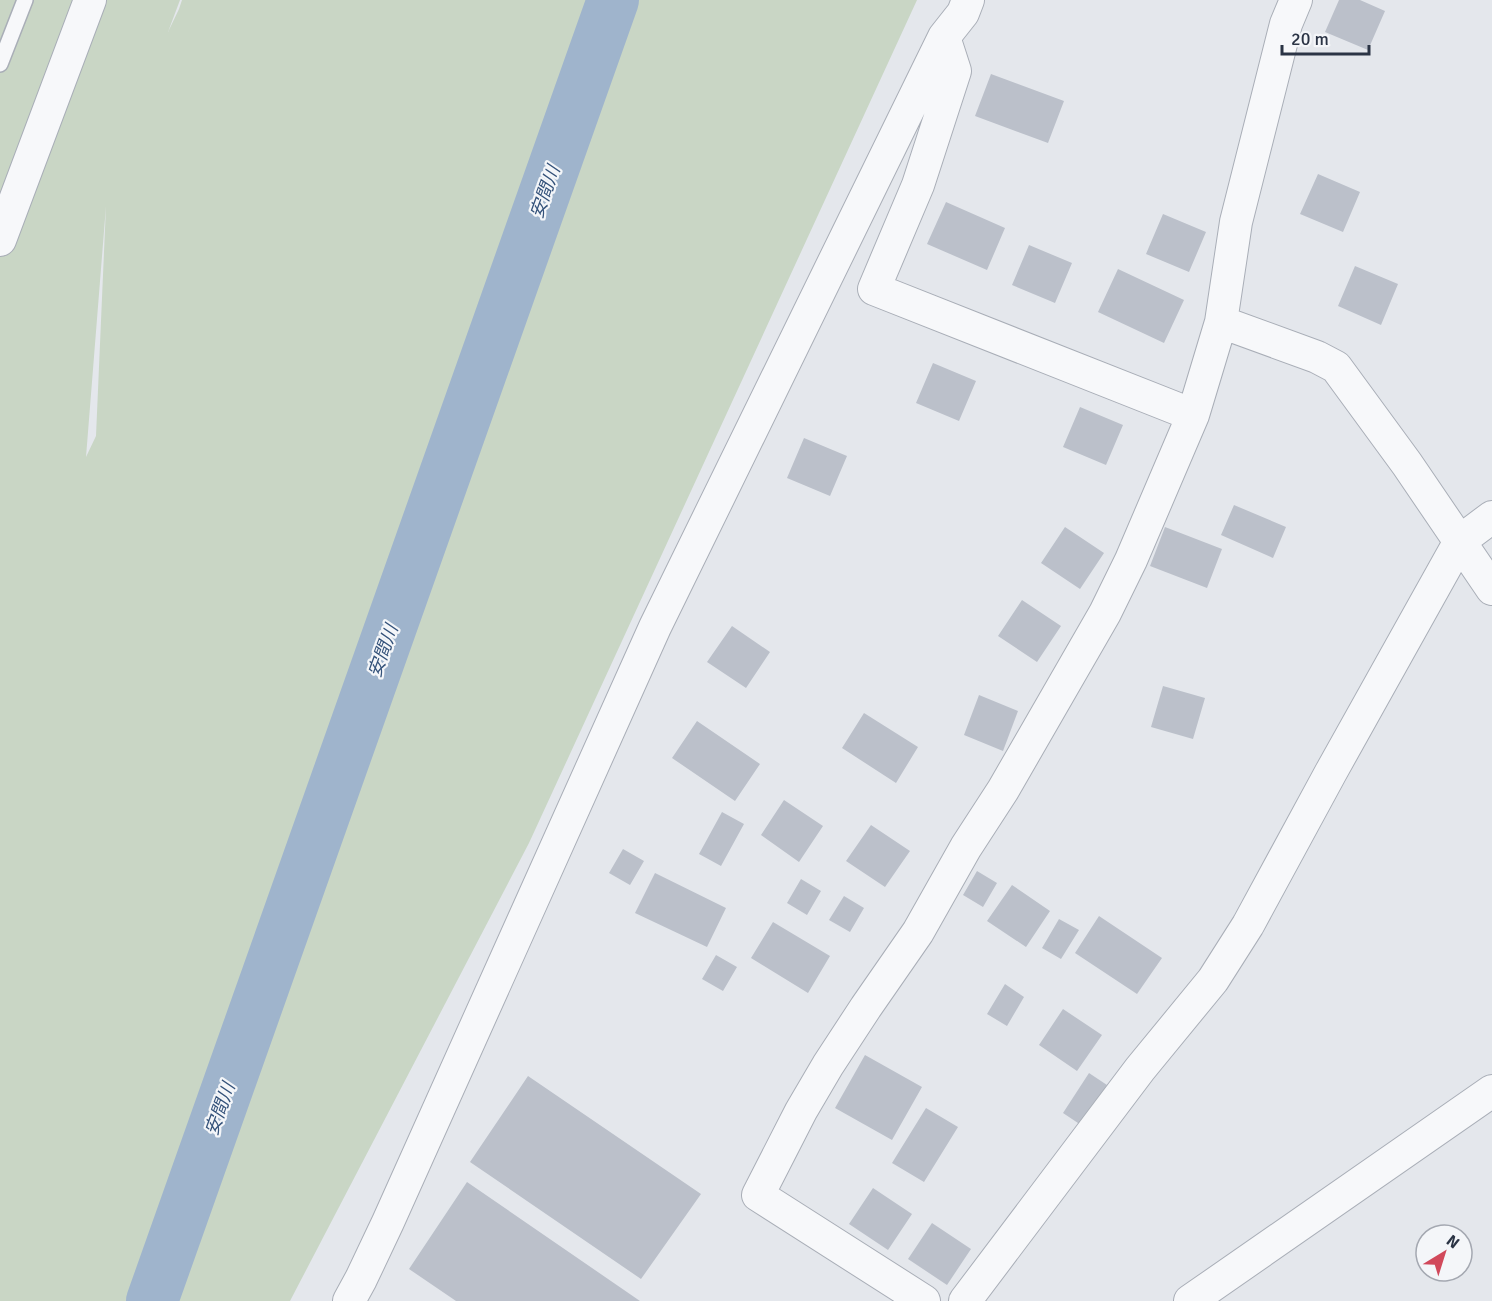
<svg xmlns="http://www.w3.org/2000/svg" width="1492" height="1301" viewBox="0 0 1492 1301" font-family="Signika,'Noto Sans JP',sans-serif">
<rect width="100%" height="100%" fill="#e4e7ec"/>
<!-- green -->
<path fill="#c9d6c5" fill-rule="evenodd" d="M0,0H180L168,32L179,9L182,0H917L529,843L290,1301H0ZM106,206L96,436L86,457Z"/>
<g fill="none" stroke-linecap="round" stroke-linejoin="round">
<!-- river -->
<path stroke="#9fb4cc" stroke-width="52" d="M152,1301L613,0"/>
</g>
<!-- building -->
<path fill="#bbc0ca" d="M1339,0H1360L1385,11L1368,50L1325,32Z
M991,74L1064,101L1048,143L975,116Z
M1318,174L1360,192L1343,232L1300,214Z
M946,202L1005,228L987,270L927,244Z
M1163,214L1206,232L1189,272L1146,254Z
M1029,245L1072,263L1055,303L1012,285Z
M1355,266L1398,284L1381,325L1338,306Z
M1118,269L1184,300L1164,343L1098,312Z
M933,363L976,381L959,421L916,403Z
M1080,407L1123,425L1106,465L1063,447Z
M804,438L847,456L830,496L787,478Z
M1234,505L1286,527L1273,558L1221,535Z
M1065,527L1104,553L1080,589L1041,563Z
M1165,527L1222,549L1207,588L1150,566Z
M1022,600L1061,626L1037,662L998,636Z
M732,626L770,652L746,688L707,662Z
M1163,686L1205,698L1193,739L1151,727Z
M979,695L1018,711L1003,751L964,735Z
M864,713L918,747L896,783L842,748Z
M697,721L760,764L735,801L672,758Z
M784,800L823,826L799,862L761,835Z
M722,812L744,824L721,866L699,854Z
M871,825L910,851L885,887L846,861Z
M623,849L644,861L630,885L609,873Z
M977,871L997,883L983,907L963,895Z
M655,873L726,908L707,947L635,913Z
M801,879L821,891L807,915L787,903Z
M1012,885L1050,911L1026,947L987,921Z
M844,896L864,908L850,932L829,920Z
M1099,916L1162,958L1137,994L1075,953Z
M1059,919L1079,930L1061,959L1042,948Z
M773,922L830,956L808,993L751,958Z
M716,955L737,967L723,991L702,979Z
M1005,984L1024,997L1007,1026L987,1014Z
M1063,1009L1102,1035L1077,1071L1039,1045Z
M865,1055L922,1087L892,1140L835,1108Z
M1089,1073L1107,1085L1081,1125L1063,1113Z
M528,1076L701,1194L641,1279L470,1162Z
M926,1108L958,1127L924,1182L892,1163Z
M467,1182L640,1301H456L409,1269Z
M873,1188L912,1214L888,1250L849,1224Z
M932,1223L971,1249L947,1285L908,1259Z"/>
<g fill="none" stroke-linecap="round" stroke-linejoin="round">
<defs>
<path id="service" d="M0,64L25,0"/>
<path id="minor" d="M944,37L955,71L918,185L874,289L1193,415
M0,240L90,0
M1221,322L1317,357L1336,367L1407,464L1492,589
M349,1301L361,1279L388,1222L655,627L944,37L963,13L968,0
M924,1301L758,1195L801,1111L828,1065L866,1007L918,932L966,847L1003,790L1105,613L1131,560L1193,415L1221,322L1236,222L1286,24L1296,0
M965,1301L1140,1069L1213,980L1248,925L1331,772L1460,541L1492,517
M1190,1301L1492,1091"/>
</defs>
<!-- service casing -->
<use href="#service" stroke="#a9aeb7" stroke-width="18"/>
<!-- minor casing -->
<use href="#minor" stroke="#a9aeb7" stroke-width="34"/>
<!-- service -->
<use href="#service" stroke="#f7f8fa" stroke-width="15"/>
<!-- minor -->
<use href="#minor" stroke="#f7f8fa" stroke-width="32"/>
</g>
<g text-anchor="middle" stroke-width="4.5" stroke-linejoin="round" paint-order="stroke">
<!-- water labels -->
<g font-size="18" font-style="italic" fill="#34527a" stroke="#f4f6f9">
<text transform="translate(545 192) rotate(-70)" y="6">安間川</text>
<text transform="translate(383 651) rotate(-70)" y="6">安間川</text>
<text transform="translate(220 1109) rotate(-70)" y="6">安間川</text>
</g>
</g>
<!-- north arrow -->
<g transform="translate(1444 1253) rotate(38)"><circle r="28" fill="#f4f6f9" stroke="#a4a8b1" stroke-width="1.5"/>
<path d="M0-4.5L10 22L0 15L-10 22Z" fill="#d1495b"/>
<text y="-9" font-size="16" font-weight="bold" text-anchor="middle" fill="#2b3445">N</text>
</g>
<!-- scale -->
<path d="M1282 45v9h87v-9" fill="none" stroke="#2b3445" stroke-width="3"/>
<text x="1291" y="45" font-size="18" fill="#2b3445" stroke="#f4f6f9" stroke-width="4.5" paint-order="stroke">20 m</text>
</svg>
